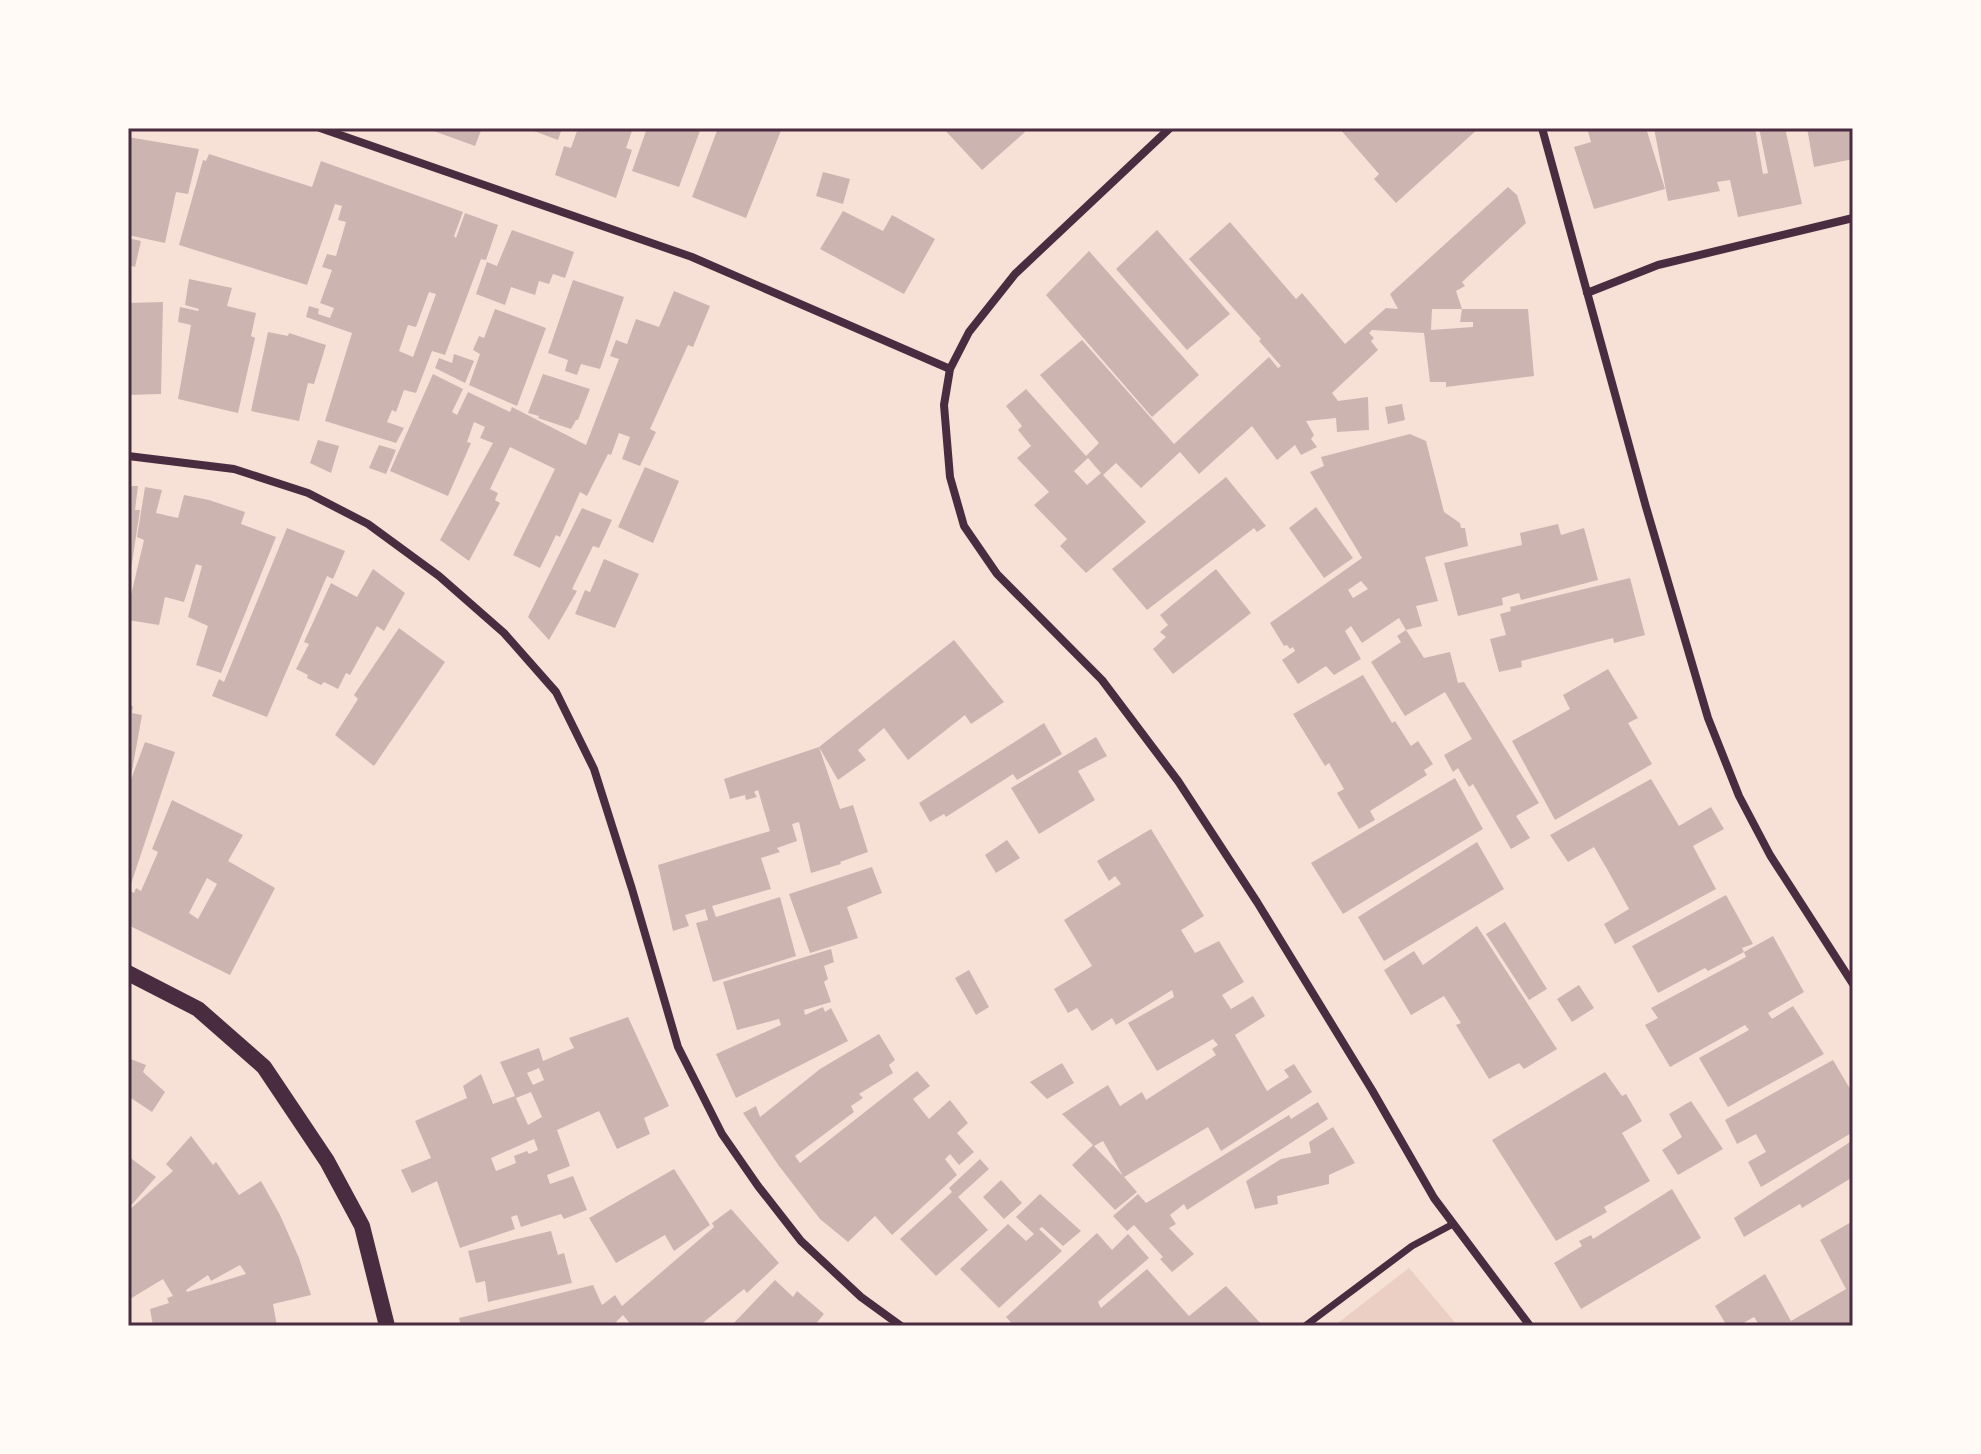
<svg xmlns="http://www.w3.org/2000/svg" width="1981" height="1454" viewBox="0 0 1981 1454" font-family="'Open Sans',sans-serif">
<rect width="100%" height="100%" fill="#f7e1d7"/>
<!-- green -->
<path fill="#ebcfc5" d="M1409,1268L1458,1326H1334Z"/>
<!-- building -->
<path fill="#ccb4b1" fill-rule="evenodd" d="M432,128H482L475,146L431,130Z
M526,128H562L558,140Z
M578,128H633L626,148L632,150L616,198L555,175L564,146L571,148Z
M647,128H701L679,187L632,171Z
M718,128H782L746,218L692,197Z
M943,128H1022L1025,132L982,170Z
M1339,128H1479L1396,203L1374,179L1379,174Z
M1587,128H1646L1665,189L1594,209L1574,147L1591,142Z
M1654,128H1755L1763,174L1768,173L1759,128H1785L1802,204L1738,217L1730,180L1717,182L1720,191L1668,201Z
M1807,128H1852L1853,159L1814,167Z
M128,137L199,149L188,194L176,192L165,243L128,235Z
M209,154L312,187L321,161L463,212L454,236L456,238L465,213L498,225L486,260L481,259L445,355L432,351L416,393L404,390L396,412L392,410L387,422L404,428L396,443L325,421L352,333L306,317L309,306L319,309L318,314L330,318L334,308L320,303L332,270L322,267L327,254L336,256L346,222L338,220L342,206L335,204L307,285L179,245L203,160L206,161ZM429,292L436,294L413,357L399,351L408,325L416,327Z
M823,172L850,179L843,204L816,196Z
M1508,187L1517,195L1526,223L1462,282L1465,286L1456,291L1462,309H1432L1431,330L1473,327V322H1460L1462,309H1528L1534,376L1446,387V382H1430L1424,333L1372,330L1369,333L1374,338L1371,341L1378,350L1332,393L1338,401L1368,397L1369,430L1337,432L1336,418L1306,421L1314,435L1311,439L1317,447L1301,455L1295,445L1277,460L1252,426L1199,474L1180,452L1141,488L1116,463L1103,475L1146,522L1086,573L1060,546L1067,539L1034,505L1049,492L1017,458L1031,446L1018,430L1022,426L1006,406L1026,389L1086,456L1099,443L1040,375L1082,340L1174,444L1269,357L1278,368L1281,366L1259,341L1261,339L1189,259L1230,222L1296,299L1302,293L1345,344L1386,308L1398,309L1390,294ZM1088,458L1101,473L1087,485L1074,471Z
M843,211L883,231L892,215L935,239L904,294L820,249Z
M512,230L574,252L565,278L553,274L549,284L539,281L535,295L511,287L505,305L476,294L487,262L497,266Z
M1157,230L1230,314L1187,350L1116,269Z
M128,238L141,241L135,267L128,265Z
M1089,251L1199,375L1152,417L1046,295Z
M189,279L232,288L227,306L256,313L251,336L255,338L238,413L178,399L191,325L178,322L180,307L198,311L199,309L185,305Z
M573,280L624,297L600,369L581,364L577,375L565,371L568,360L548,353Z
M674,291L710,306L693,347L688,345L650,429L656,432L640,466L622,459L630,437L619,433L611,455L608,454L587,496L580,492L560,537L556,535L540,568L513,555L555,469L510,447L490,489L498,493L495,500L500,503L469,561L440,540L493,443L480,438L485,427L474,422L467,442L471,443L448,496L390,471L433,374L463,389L452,412L457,415L468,392L510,412L512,407L586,445L619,359L610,356L616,340L627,344L636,319L659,327Z
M163,302L161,394L128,395V303Z
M495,309L546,328L517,406L469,385L480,354L473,350L479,336L484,338Z
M268,332L288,336L289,333L326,345L314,384L308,383L299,421L251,411Z
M454,354L474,361L465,383L435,368L439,358L452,363Z
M543,374L590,389L578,420H576L571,429L538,418L539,416L528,413Z
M1402,404L1405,420L1388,424L1385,407Z
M1410,434L1426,441L1444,512L1460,523L1461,528H1465L1468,546L1425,557L1438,601L1416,606L1422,626L1406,630L1399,618L1362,643L1351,626L1345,631L1361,659L1334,675L1326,666L1298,684L1282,660L1295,651L1293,647L1290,649L1287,645L1284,646L1270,623L1362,558L1310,472L1324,466L1321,457ZM1361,581L1368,589L1353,598L1348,590Z
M318,440L339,446L331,473L310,463Z
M379,445L396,450L386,474L369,468Z
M645,467L679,481L653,543L618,527Z
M1226,477L1266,526L1257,532L1254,528L1147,610L1112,569Z
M128,486H138L135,510H140L130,576Z
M145,487L162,490L156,513L178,518L184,495L209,500L245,512L241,524L276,537L221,673L196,665L208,626L188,617L202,566L196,564L184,602L165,597L159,625L128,620V608L144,540L137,537Z
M1316,507L1353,558L1324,578L1289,528Z
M582,508L612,520L599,548L593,546L572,589L577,591L549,640L528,617Z
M1558,524L1561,535L1584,528L1598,580L1521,600L1519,593L1502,598L1503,605L1458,616L1444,563L1522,545L1520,533Z
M287,528L345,551L333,579L327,576L267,717L212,696L219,679L224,682Z
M604,559L639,574L615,628L575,614L585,590L590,592Z
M373,569L405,593L384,631L377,626L350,675L346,673L338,689L324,682L321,685L307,678L308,675L296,669L309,644L304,642L331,583L357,597Z
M1216,569L1251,613L1173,674L1153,649L1166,637L1160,632L1168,625L1160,615Z
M1630,578L1645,635L1614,643L1613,638L1521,661L1522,667L1499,672L1490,639L1506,635L1500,614L1511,611L1510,607Z
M399,628L445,662L374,766L335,735L358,699L354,695Z
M1406,630L1424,658L1450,652L1458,683L1464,682L1539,803L1516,816L1530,838L1511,849L1473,784L1469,787L1458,768L1453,772L1444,755L1472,739L1445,692L1405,716L1371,662L1401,642L1397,636Z
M954,640L1004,702L971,724L965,715L908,760L884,728L858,750L866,760L838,780L819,747L840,809L853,805L868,852L840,862L841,864L811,873L799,822L792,824L797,841L777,848L780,852L761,858L771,889L712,906L716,917L780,897L796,956L713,982L696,923L708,920L705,909L685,915L689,926L673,931L658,865L770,831L758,790L754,792L757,797L746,800L745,795L730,799L724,779L819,747Z
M1608,669L1638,718L1628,723L1652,764L1555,820L1512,741L1570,709L1563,695Z
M1363,675L1392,723L1395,721L1411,746L1418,741L1433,764L1424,770L1427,775L1370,811L1375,820L1359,829L1337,793L1344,789L1329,763L1325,766L1293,714Z
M128,705L133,706L132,713L142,715L130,782L145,742L175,752L129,890L134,893L136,888L141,891L158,852L152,849L172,800L243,835L228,861L275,888L230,975L128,925ZM207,878L217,884L198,919L189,913Z
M1044,723L1062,754L1017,780L1013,774L946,817L944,814L930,822L919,803Z
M1096,737L1107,756L1078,771L1095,800L1039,834L1011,788Z
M1455,778L1483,829L1343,914L1311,863Z
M1651,779L1679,826L1711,807L1724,829L1693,846L1716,889L1615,944L1604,924L1629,909L1607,869L1594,847L1568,862L1550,835Z
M1151,829L1204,916L1181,930L1195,953L1219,941L1244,982L1222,995L1231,1009L1253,996L1265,1016L1235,1035L1267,1091L1289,1077L1284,1070L1294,1064L1312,1092L1221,1151L1208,1127L1181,1143L1124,1177L1137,1192L1115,1210L1072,1165L1093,1145L1062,1114L1108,1085L1120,1106L1142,1092L1146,1100L1216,1055L1212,1049L1218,1045L1213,1039L1157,1071L1128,1023L1174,997L1172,990L1116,1025L1112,1018L1092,1031L1077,1008L1068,1013L1054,989L1092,966L1064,920L1121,884L1115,876L1109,881L1097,861ZM1103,1141L1123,1176L1094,1146Z
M1007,840L1020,858L996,873L985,855Z
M1477,842L1504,889L1384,961L1358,917Z
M872,867L882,893L847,907L858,938L810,953L789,894Z
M1726,895L1753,944L1742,948L1744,952L1773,936L1804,992L1768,1013L1772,1019L1793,1006L1824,1054L1728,1107L1699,1058L1749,1030L1745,1025L1670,1067L1645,1025L1658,1018L1651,1008L1746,957L1744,952L1708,971L1705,968L1658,993L1632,946Z
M1505,922L1547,989L1529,1000L1486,934Z
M1477,926L1557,1049L1524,1069L1519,1063L1489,1079L1456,1025L1461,1023L1444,996L1411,1015L1384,970L1414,951L1423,965Z
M831,949L834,962L824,966L828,979L824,982L831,1002L804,1010L805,1015L823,1007L825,1012L831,1008L848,1041L736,1098L716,1054L781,1025L779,1019L737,1030L723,982Z
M969,970L989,1007L976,1015L955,978Z
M1579,985L1594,1008L1572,1022L1557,999Z
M628,1017L669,1106L644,1118L650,1134L617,1149L599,1111L557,1130L570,1166L547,1175L550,1184L573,1176L587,1210L564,1219L561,1214L521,1227L517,1215L511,1217L515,1229L460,1248L437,1181L412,1193L401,1170L431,1158L415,1121L467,1098L463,1086L481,1074L493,1104L515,1096L528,1125L542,1117L531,1092L516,1098L500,1062L539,1048L543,1061L574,1048L569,1038ZM539,1068L544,1080L533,1085L527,1073ZM534,1139L538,1150L529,1154L527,1151L514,1156L516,1163L496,1171L491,1158Z
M879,1034L895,1060L889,1065L893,1073L859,1094L863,1098L851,1106L854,1112L795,1156L800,1163L917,1071L930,1086L913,1099L929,1119L950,1100L968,1123L957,1133L974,1152L959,1165L950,1154L945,1159L957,1175L892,1235L875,1216L848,1242L820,1219L779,1166L743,1113L756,1106L760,1117L820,1069Z
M128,1058L146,1065L143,1072L165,1092L152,1112L128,1096Z
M1833,1060L1853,1094V1132L1761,1187L1748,1162L1766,1152L1756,1134L1737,1144L1725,1120Z
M1062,1063L1074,1083L1047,1099L1030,1082Z
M1605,1072L1622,1096L1626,1094L1642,1121L1622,1133L1650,1181L1604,1207L1607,1212L1556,1241L1492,1140Z
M1691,1101L1723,1149L1678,1175L1662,1150L1682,1137L1669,1114Z
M1318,1102L1328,1119L1187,1210L1184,1204L1170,1215L1176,1224L1169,1228L1194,1254L1172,1272L1160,1259L1163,1257L1134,1225L1127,1231L1113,1216L1138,1194L1146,1203L1289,1115L1291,1119Z
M1333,1127L1355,1163L1329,1175V1184L1277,1196L1278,1204L1255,1209L1246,1181L1281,1159L1311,1153L1309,1142Z
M191,1136L213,1165L216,1162L239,1195L261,1181L280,1215L299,1258L311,1295L273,1304L277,1326H153L150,1309L169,1303L167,1298L173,1296L163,1279L130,1299L128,1297V1211L173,1171L166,1164ZM240,1265L246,1274L187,1292L186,1290L208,1275L211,1281Z
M1853,1140V1177L1802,1208L1800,1204L1744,1237L1734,1218Z
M128,1156L156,1177L128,1209Z
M980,1159L989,1169L958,1197L988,1230L936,1276L900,1239L952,1192L949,1188Z
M674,1169L710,1225L674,1251L665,1235L616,1263L589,1218Z
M1001,1180L1022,1203L1004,1219L983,1197Z
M1672,1189L1701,1238L1581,1309L1554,1263L1582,1246L1579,1241L1591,1235L1593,1239Z
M1040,1194L1081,1231L1063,1246L1042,1227L1039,1229L1062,1251L999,1308L960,1269L1008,1224L1026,1241L1034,1234L1016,1217Z
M731,1209L779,1263L747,1293L744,1289L699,1326H632L623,1315L612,1326H461L459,1318L593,1285L602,1305L615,1295L622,1306L714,1227L712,1223Z
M1853,1221V1326H1760L1754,1317L1738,1326H1727L1715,1306L1765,1274L1791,1321L1846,1289L1820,1240Z
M551,1231L558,1255L564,1253L572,1283L488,1302L485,1281L476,1283L468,1251Z
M1097,1233L1112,1250L1128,1234L1149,1258L1098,1302L1101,1308L1147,1269L1189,1316L1226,1286L1263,1326H1014L1006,1317Z
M775,1280L793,1297L797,1291L824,1314L814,1326H731Z"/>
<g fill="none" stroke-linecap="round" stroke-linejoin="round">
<!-- pedestrian -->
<path stroke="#4a2c40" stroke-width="7" d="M1305,1326L1412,1246L1453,1224"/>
<!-- minor -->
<path stroke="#4a2c40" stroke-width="8" d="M320,128L692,257L950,369
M1170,128L1015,274L969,332L950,369L944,405L950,477L964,526L997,574L1102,680L1178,781L1257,902L1372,1090L1434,1198L1530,1326
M1542,128L1646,507L1708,718L1739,796L1770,855L1853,984
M1587,293L1658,265L1853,218
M128,456L234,469L308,493L368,524L439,576L504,633L556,692L594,769L632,889L678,1047L722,1134L758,1186L801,1241L861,1297L901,1326"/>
<!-- secondary -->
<path stroke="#4a2c40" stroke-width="16" d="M128,973L198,1009L264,1067L327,1161L362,1226L387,1326"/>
</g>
<!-- border -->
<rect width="1981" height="1454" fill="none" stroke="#fffaf5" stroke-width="260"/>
<rect x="130" y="130" width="1721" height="1194" fill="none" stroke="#4a2c40" stroke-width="3"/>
</svg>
